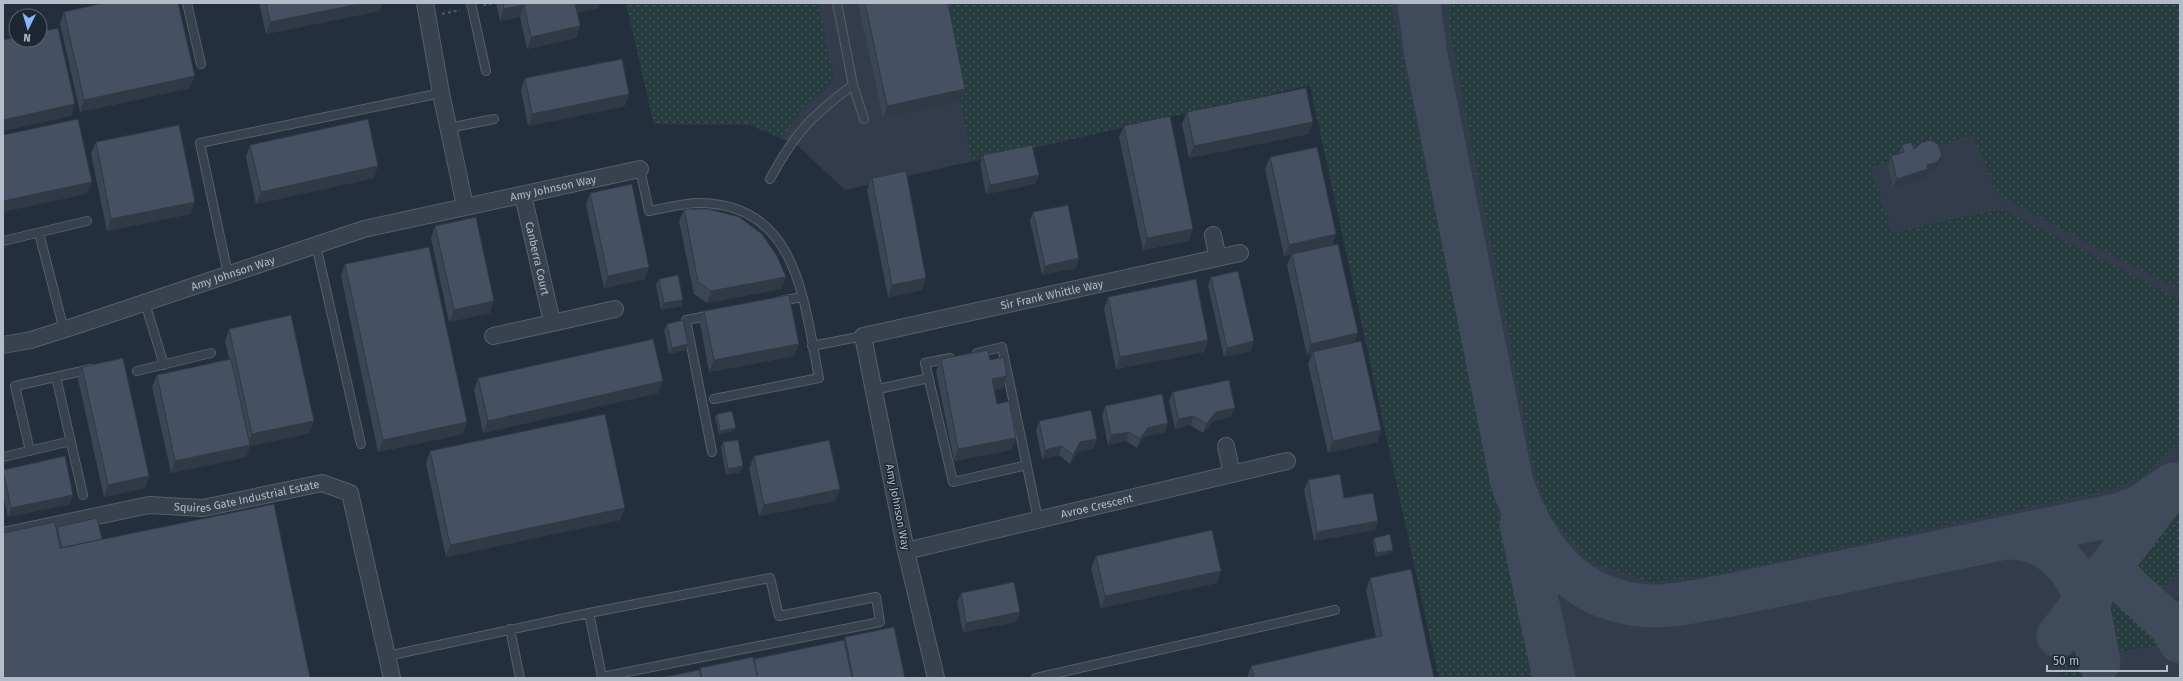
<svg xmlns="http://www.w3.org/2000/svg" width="2183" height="681" viewBox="0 0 2183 681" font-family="'Fira Sans',sans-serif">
<defs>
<pattern id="grass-dots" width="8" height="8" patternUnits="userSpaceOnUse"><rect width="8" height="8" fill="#263c3f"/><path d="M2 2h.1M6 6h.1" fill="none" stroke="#435659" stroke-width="1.8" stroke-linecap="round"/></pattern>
</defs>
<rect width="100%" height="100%" fill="#242f3e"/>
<!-- airport -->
<path fill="#323c4b" d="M626,3H2180V678H1439L1310,85L845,190L798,146L750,125L654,124Z"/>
<!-- grass -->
<path fill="url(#grass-dots)" d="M626,3H818L834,80L803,109L780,138L750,125L654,124Z
M941,3H1391L1533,678H1439L1310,85L972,162Z
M1451,3H2180V290L2004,199L1996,190L1973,135L1870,167L1892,233L1994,210L2007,211L2180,300V441L2141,478L2108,490L1710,576L1649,582L1591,562L1549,516L1536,478L1449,26Z
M2180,512V570L2160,591H2146L2138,581L2137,567Z
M2179,595L2180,596V622C2174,613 2170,604 2179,595Z
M2117,596C2139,595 2156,620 2171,635L2172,641L2170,643L2120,652L2118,641L2110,643C2106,623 2096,610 2117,596Z
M2088,631L2087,647L2076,650L2082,678H2061L2059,668Z"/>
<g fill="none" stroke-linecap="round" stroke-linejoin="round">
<!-- taxiway -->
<path stroke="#3f4a5a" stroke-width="43" d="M1419,3L1426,55L1512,483C1536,549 1573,602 1650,606C1676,607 1705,599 1731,595L2121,514L2139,507L2173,484
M1521,525L1554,678
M2007,538C2050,537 2078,570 2089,609
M2117,558L2115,569L2120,579L2171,626L2180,642
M2092,591L2089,609L2099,662
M2058,636L2164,496"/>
<defs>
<path id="service" d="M187,3L201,64
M471,3L486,71
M853,85L864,119
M448,128L494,119
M640,169L649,211C666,208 683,203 700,203C799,204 804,304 819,378L714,399
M770,179C795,133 811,116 853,85L837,3
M39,233L64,330
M3,241L87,221
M316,245L361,444
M228,274L200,143L441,93
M780,301L802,297
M145,303L164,365
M712,315L686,320L712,452
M812,346L863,336
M977,353L1002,347L1038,519
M950,358L925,363L953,482L1027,465
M137,371L211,353
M56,377L83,495
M874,390L929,378
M30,451L15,386L91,369
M3,457L71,441
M510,629L520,678
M387,656L589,613L602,677L880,622L876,597L779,616L770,578L589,613
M1036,678L1335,610"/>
<g id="minor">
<path d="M425,3L441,93L465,206"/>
<path id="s1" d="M523,195L552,322"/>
<path d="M1213,235L1218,258"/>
<path d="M493,336L615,309"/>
<path id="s2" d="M3,345L31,340L75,326L364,229L640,169"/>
<path d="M1226,446L1232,474"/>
<path id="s3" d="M3,536L149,505L203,508L322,483L350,493L392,678"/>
<path id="s4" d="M906,551L1287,461"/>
<path id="s5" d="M936,678L906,551L863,336L1240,253"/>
</g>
</defs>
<!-- service casing -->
<use href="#service" stroke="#565f6c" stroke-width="10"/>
<!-- minor casing -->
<use href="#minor" stroke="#565f6c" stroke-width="18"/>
<!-- path -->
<path stroke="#44595c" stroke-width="2.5" stroke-dasharray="3 3" stroke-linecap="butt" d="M483,5L494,3
M442,14L460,10"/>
<!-- service -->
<use href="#service" stroke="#38414e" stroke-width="8"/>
<!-- minor -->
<use href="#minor" stroke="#38414e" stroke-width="16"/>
</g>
<!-- wall -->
<path fill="#3b4654" d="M259,3H382L379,11L266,34Z
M496,3H600L598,8L577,12L580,26L576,38L527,49L520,17L500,21Z
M858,3H948L961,101L883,118Z
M64,12L190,88L80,112L60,24Z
M525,78L625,106L528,126L521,90Z
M1187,112L1309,134L1189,158L1182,124Z
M1124,126L1189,241L1143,250L1119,137Z
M96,142L195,202L190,214L107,231L91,154Z
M250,145L374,178L256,204L246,157Z
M1902,145L1914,149L1938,164L1933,172L1927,173L1925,178L1893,188L1888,166L1891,156L1899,154Z
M983,155L1039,175L1035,184L986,194L980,164Z
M1270,157L1332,246L1358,333L1354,343L1381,430L1377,442L1328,453L1308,364L1312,354L1307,355L1287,266L1291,255L1284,256L1265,169Z
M872,178L926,278L922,290L888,297L867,190Z
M590,193L649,267L645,279L604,288L586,205Z
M684,209L782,289L707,303L694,294L679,221Z
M1033,212L1079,258L1076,268L1042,275L1030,221Z
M435,226L490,313L449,322L431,238Z
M345,264L463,434L378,452L341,276Z
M1211,277L1251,351L1224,357L1208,286Z
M659,279L683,300L681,306L661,310L656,285Z
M1108,297L1208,340L1204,352L1116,369L1104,309Z
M704,311L799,344L794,356L709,372L700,323Z
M667,324L688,344L686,350L669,354L664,330Z
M229,329L310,433L250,446L246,457L171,473L152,387L157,375L229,359L225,341Z
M941,359L990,360L1007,376L1003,388L994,390L997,404L1011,450L954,461L936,371Z
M82,367L149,476L145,488L104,497L78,379Z
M478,378L663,381L658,393L483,433L474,390Z
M1173,392L1231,417L1213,421L1203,433L1190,425L1175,429L1169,401Z
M1105,406L1165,432L1144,437L1137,448L1126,441L1108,445L1102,416Z
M717,414L734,431L719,434L715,417Z
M1039,421L1094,448L1077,452L1070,464L1059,455L1042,459L1036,430Z
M723,442L741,472L726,475L721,448Z
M430,451L620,520L446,557L426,463Z
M754,456L840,489L835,501L759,516L749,468Z
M3,470L70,504L8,517L3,494Z
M1308,480L1344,498L1378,521L1375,530L1314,541L1304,490Z
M57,527L102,539L3,678L56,530Z
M1374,538L1393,550L1392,553L1376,557L1373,541Z
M1096,556L1217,583L1101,608L1091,568Z
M1370,578L1434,678H1247L1251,666L1376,638L1366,590Z
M961,593L1020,612L1016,622L963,632L957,602Z
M845,637L905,678H660L699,670L700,668L754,659L844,640Z"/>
<!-- shaded-wall -->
<path fill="#303945" d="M364,3H382L379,11L266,34L270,22Z
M575,3H600L598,8L571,14Z
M524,5L520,17L500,21L504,9Z
M580,26L576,38L527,49L531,37Z
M195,76L190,88L80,112L84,100Z
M965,89L961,101L883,118L887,106Z
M629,94L625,106L528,126L532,114Z
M75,104L71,116L3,131V120Z
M1313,122L1309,134L1189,158L1194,146Z
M1942,155L1938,164L1933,172L1927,173L1925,178L1893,188L1897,179L1927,165Z
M378,166L374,178L256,204L261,192Z
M1039,175L1035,184L986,194L990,185Z
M92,182L87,194L3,212V201Z
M195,202L190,214L107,231L111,219Z
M1193,229L1189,241L1143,250L1147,238Z
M1336,234L1332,246L1284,256L1289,245Z
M1079,258L1076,268L1042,275L1045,266Z
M649,267L645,279L604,288L608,276Z
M786,277L782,289L707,303L711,291Z
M926,278L922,290L888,297L892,285Z
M683,300L681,306L661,310L664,303Z
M494,301L490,313L449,322L454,310Z
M1358,333L1353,345L1313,352L1312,354L1307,355L1311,344Z
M1208,340L1204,352L1116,369L1120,357Z
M1254,341L1251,351L1224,357L1227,348Z
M688,344L686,350L669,354L672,348Z
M799,344L794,356L709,372L714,360Z
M1007,376L1003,388L987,391L992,379Z
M663,381L658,393L483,433L488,421Z
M1235,408L1231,417L1213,421L1203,433L1206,424L1216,412Z
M1194,416L1190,425L1175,429L1178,419Z
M314,421L310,433L250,446L246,457L171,473L175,461L248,445L252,434Z
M467,422L463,434L378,452L383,440Z
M1168,423L1165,432L1144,437L1137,448L1140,439L1148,428Z
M736,428L734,431L719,434L720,431Z
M1381,430L1377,442L1328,453L1333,441Z
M1129,432L1126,441L1108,445L1111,435Z
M1016,438L1011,450L954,461L958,449Z
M1097,439L1094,448L1077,452L1070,464L1073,455L1080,442Z
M1062,446L1059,455L1042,459L1045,450Z
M743,466L741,472L726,475L728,469Z
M149,476L145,488L104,497L108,485Z
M840,489L835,501L759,516L764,505Z
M73,495L70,504L8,517L11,508Z
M625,508L620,520L446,557L450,545Z
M1378,521L1375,530L1314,541L1317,532Z
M1393,550L1392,553L1376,557L1377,553Z
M1221,571L1217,583L1101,608L1105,596Z
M1020,612L1016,622L963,632L966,623Z"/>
<!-- building -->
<path fill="#455162" stroke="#303945" d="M103,3H178L195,76L84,100L64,12Z
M266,3H364L270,22Z
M503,3H575L580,26L531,37L524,5L504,9Z
M865,3H948L965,89L887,106Z
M58,28L75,104L3,120V40L16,37V40H40V32Z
M622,59L629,94L532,114L525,78Z
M1306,88L1313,122L1194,146L1187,112Z
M1170,116L1193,229L1147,238L1124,126Z
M78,119L92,182L3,201V135Z
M368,119L378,166L261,192L250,145Z
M179,125L195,202L111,219L96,142Z
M1930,140L1938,144L1942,155L1937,162L1927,165L1928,169L1897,179L1891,156L1904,152L1902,145L1911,142L1914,149L1921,143Z
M1032,145L1039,175L990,185L983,155Z
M1317,147L1336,234L1289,245L1270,157Z
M906,171L926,278L892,285L872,178Z
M632,184L649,267L608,276L590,193Z
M1068,205L1079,258L1045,266L1033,212Z
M684,209H709L739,217L762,234L777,256L786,277L711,291L698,282Z
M476,217L494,301L454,310L435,226Z
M1338,244L1358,333L1311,344L1292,254Z
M429,247L467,422L383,440L345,264Z
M1238,271L1254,341L1227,348L1211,277Z
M678,275L683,300L664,303L659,279Z
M1196,279L1208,340L1120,357L1108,297Z
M789,295L799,344L714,360L704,311Z
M291,315L314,421L252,434L229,329Z
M683,320L688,344L672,348L667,324Z
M653,339L663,381L488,421L478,378Z
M1361,341L1381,430L1333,441L1313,352Z
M988,350L990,360L1004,357L1007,376L992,379L997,404L1009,401L1016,438L958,449L941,359Z
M123,358L149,476L108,485L82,367Z
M231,359L250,445L175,461L157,375Z
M1229,380L1235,408L1216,412L1206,424L1194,416L1178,419L1173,392Z
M1162,394L1168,423L1148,428L1140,439L1129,432L1111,435L1105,406Z
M1091,410L1097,439L1080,442L1073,455L1062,446L1045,450L1039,421Z
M732,411L736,428L720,431L717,414Z
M605,414L625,508L450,545L430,451Z
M738,440L743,466L728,469L723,442Z
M829,440L840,489L764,505L754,456Z
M65,456L73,495L11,508L3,470Z
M1340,474L1344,498L1373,493L1378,521L1317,532L1308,480Z
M274,504L310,678H3V533L55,522L60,548Z
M97,518L102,539L62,548L57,527Z
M1212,530L1221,571L1105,596L1096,556Z
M1390,534L1393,550L1377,553L1374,538Z
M1411,569L1434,678H1254L1251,666L1382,636L1370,578Z
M1014,582L1020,612L966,623L961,593Z
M894,627L905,678H853L845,637Z
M844,640L852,678H758L754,659Z
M753,657L758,678H702L700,668Z
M699,670L701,678H660Z"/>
<g text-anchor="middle" stroke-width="3" stroke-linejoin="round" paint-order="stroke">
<!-- street labels -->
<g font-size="11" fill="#b4bcc9" stroke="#1d2633">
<text dy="4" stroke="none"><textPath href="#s2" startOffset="573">Amy Johnson Way</textPath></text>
<text dy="4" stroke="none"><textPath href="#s1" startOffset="65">Canberra Court</textPath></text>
<text dy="4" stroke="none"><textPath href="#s2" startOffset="241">Amy Johnson Way</textPath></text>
<text dy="4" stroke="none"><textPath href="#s5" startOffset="543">Sir Frank Whittle Way</textPath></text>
<text dy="4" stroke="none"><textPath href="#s3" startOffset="248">Squires Gate Industrial Estate</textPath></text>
<text dy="4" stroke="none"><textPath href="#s4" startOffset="196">Avroe Crescent</textPath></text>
<text transform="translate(898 507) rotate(79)" y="4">Amy Johnson Way</text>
</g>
</g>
<!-- border -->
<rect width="2183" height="681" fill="none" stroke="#b4bcc9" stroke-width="8"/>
<!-- north arrow -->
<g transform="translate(28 28) rotate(185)"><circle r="19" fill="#1d2633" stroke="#59626f"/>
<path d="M0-3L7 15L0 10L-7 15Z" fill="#8ab4f8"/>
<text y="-6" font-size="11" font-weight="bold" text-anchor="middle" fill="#b4bcc9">N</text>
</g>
<!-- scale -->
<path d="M2047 665v6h120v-6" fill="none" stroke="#b4bcc9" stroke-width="2"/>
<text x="2053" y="665" font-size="12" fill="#b4bcc9" stroke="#1d2633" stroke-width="3" paint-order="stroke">50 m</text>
</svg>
